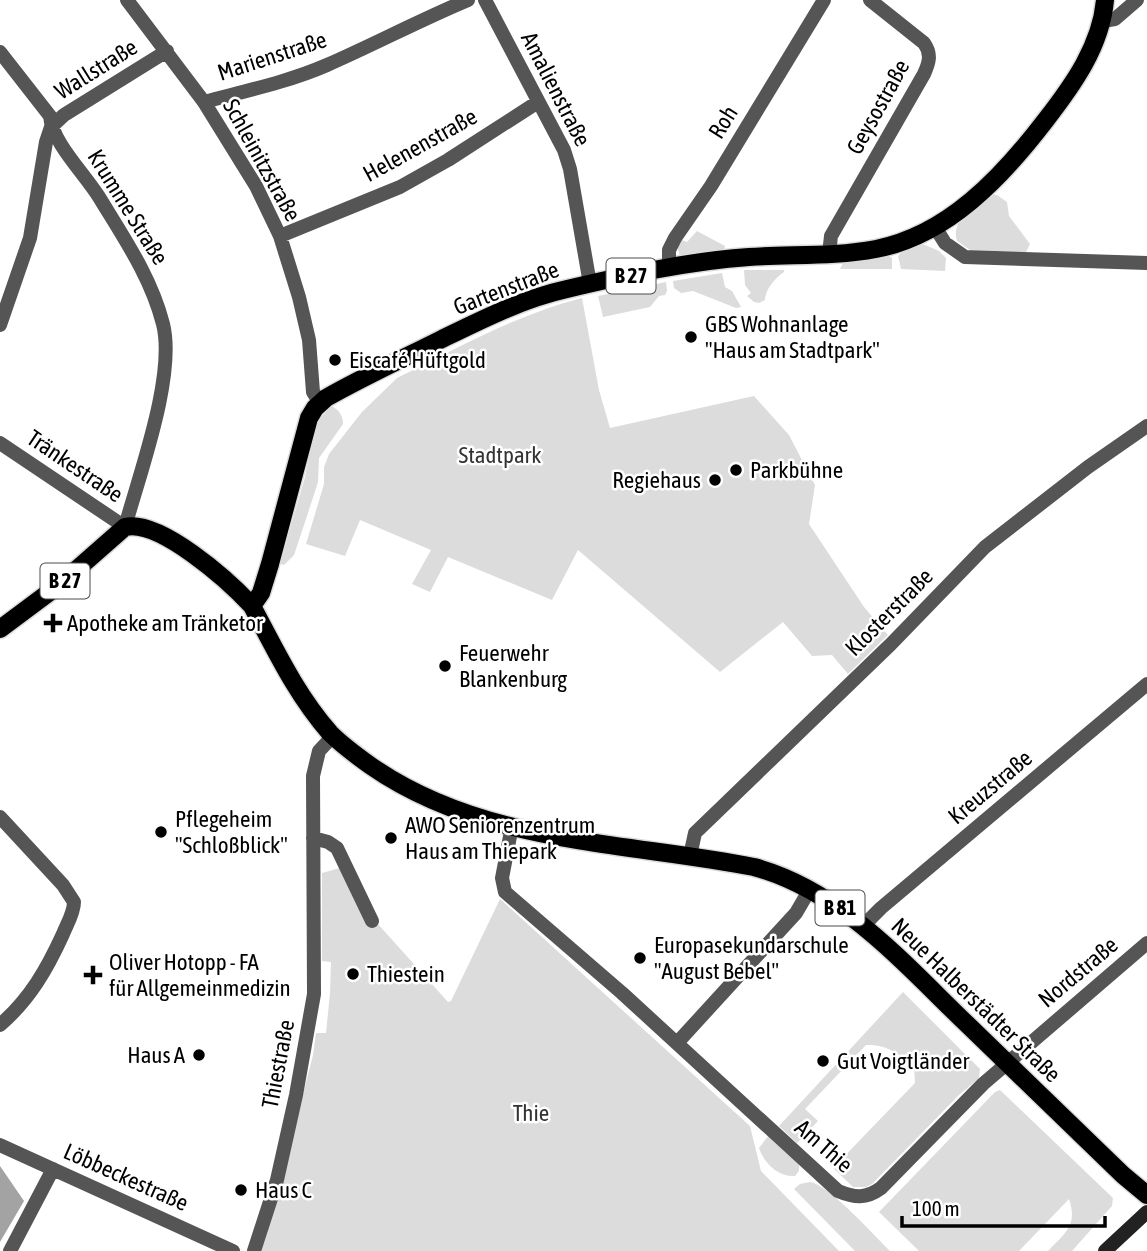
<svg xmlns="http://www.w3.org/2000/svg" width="1147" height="1251" viewBox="0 0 1147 1251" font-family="'Asap Condensed',sans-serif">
<rect width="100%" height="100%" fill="#fff"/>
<!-- green -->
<path fill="#dcdcdc" d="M989,194L997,195L1007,202L1009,216L1030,244L1026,252L970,250L957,241C950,220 976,206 989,194Z
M697,231L725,246L724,252L684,258L680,256L677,246L682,240L687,242Z
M923,244L939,251L946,258L945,271L901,269L898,256L904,250Z
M887,255L892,258V269H840L844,261Z
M744,270H784V272C775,278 765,290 765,300L759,303L754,302L747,296L751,293L745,285Z
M722,273L725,287L732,291L741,307L736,308L693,291L681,293L674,288L673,281Z
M666,282L667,291L665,295L659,296L650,307L603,317L598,296Z
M582,298L599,390L610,428L754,396L789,435L815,485L809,524L864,607L888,635L848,674L832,655L812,656L783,622L720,672L578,550L552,600L448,557L430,592L412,584L431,550L360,520L345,556L306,544L324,484V467L329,454L362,412L397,378C457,348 516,315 582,298Z
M331,406C339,409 343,416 343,424L319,458L318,482L308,513L294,555L284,565L281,564V561L305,477L314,432L317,422Z
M340,868L377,923L448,1002L451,1001L500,899L750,1126L761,1171L839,1251H259L280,1185L313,1055L316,1033H326L330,993L331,962L322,961V873Z
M903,992L980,1069L979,1078L959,1095L872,1184L866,1187H853L833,1168L915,1083L914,1066C898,1054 887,1044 866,1045L805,1109L818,1121L797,1143L779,1126Z
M1000,1090L1113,1198L1112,1206L1072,1251H1048C1065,1233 1078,1225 1069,1199L1019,1251H919L879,1212L995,1092Z
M769,1135L799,1163V1171L795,1176C778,1177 764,1163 759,1148Z
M810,1182C829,1185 874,1235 890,1251H855L794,1189L800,1184Z"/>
<!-- water -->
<path fill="#a3a3a3" d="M0,1166L24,1201L0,1242Z"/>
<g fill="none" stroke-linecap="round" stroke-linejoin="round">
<defs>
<path id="primary" d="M252,606L261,593L270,564L309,418L315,408L326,398C363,377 402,359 440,340C481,320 522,299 567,289C626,275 689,261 749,257C791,254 834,257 876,249C948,235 1002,177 1045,121C1073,85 1101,46 1105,0
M0,629L59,585L125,527C160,519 229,581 252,606C276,651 296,694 330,733C342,745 357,756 371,766C483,844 626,842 754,867C843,891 906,966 970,1027C1021,1077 1072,1126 1123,1175L1147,1195"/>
</defs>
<!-- primary casing -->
<use href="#primary" stroke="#dbdbdb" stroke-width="21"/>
<!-- street -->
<path stroke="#555" stroke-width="14" d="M127,0L204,102L256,186L280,236L299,297L309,340L313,392L320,403
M485,0L564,150L570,169L590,284
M1103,21L1115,19L1137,0
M0,52L50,116C52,142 84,173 99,197C124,238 151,277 163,324C176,376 139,475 125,527L0,443
M204,102C245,91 288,82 327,65C375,44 420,20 468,0
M935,227L945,243L965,257L1147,263
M280,236L400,187L448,160L538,102
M829,254L831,236L924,74C929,63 932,54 924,43L870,0
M669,269V250L675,238L711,186L824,0
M0,325L30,238L46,142L51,127L64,115L167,51
M0,817L63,885L74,902C74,913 67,924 63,934C47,969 30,999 0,1025
M512,826L502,878L505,892L622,993L838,1191C855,1198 866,1199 881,1188L983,1084L1147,943
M313,838L328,842L337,848L372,921
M690,856L695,833L891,644L985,547L1088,467L1147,426
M863,926L881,908L1147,684
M677,1043L796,913L810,889
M0,1145L233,1251
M10,1251L53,1169
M254,1251L277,1180L296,1095L314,994L313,776L319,751L333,736"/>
<!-- secondary -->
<path stroke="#222" stroke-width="14" d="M1105,1251L1147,1212"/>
<!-- primary -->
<use href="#primary" stroke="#000" stroke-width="18"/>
</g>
<!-- markers -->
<g fill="#000" stroke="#fff" stroke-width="2.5">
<circle cx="691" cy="337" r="7"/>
<circle cx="335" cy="360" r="7"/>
<circle cx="736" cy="470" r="7"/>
<circle cx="715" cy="480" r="7"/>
<path d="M49.5 612.5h7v7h7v7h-7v7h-7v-7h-7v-7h7z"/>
<circle cx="445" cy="666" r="7"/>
<circle cx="161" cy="832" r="7"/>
<circle cx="391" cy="838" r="7"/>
<circle cx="640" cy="958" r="7"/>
<circle cx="353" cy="974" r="7"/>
<path d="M89.5 964.5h7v7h7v7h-7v7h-7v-7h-7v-7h7z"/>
<circle cx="199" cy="1055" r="7"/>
<circle cx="823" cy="1061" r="7"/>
<circle cx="241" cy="1190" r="7"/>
</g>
<g text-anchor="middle" stroke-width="5" stroke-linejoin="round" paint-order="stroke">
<!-- shield labels -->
<g fill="#fff" stroke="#4c4c4c" stroke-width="2">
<rect x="606.5" y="258.5" width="49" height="35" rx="5"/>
<rect x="40.5" y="563.5" width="49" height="35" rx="5"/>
<rect x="815.5" y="890.5" width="49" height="35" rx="5"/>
</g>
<g font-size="21" font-weight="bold" fill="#000">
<text x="631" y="283">B 27</text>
<text x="65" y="588">B 27</text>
<text x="840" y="915">B 81</text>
</g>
<!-- street labels -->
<g font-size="23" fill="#000" stroke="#fff">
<text transform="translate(272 56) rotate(-18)" y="8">Marienstraße</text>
<text transform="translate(96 69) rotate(-32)" y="8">Wallstraße</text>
<text transform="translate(556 89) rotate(63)" y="8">Amalienstraße</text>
<text transform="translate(878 107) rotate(-61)" y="8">Geysostraße</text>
<text transform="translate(723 122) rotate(-58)" y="8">Roh</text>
<text transform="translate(420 145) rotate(-29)" y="8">Helenenstraße</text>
<text transform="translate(262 160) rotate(61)" y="8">Schleinitzstraße</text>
<text transform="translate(128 207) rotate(58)" y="8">Krumme Straße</text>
<text transform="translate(506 288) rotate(-21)" y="8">Gartenstraße</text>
<text transform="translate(75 466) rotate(34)" y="8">Tränkestraße</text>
<text transform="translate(889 612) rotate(-45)" y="8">Klosterstraße</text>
<text transform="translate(990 787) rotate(-40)" y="8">Kreuzstraße</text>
<text transform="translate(1078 972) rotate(-40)" y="8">Nordstraße</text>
<text transform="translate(976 1000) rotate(44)" y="8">Neue Halberstädter Straße</text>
<text transform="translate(278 1064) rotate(-79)" y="8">Thiestraße</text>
<text transform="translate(824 1146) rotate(41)" y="8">Am Thie</text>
<text transform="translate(126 1177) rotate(24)" y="8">Löbbeckestraße</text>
</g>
<!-- poi labels -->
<g font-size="23" fill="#000" stroke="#fff" text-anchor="start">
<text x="705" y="332">GBS Wohnanlage<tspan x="705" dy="26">"Haus am Stadtpark"</tspan></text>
<text x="349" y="368">Eiscafé Hüftgold</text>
<text x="750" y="478">Parkbühne</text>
<text x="701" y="488" text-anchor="end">Regiehaus</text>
<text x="67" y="631">Apotheke am Tränketor</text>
<text x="459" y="661">Feuerwehr<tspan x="459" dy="26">Blankenburg</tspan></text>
<text x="175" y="827">Pflegeheim<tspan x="175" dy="26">"Schloßblick"</tspan></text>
<text x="405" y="833">AWO Seniorenzentrum<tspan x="405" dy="26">Haus am Thiepark</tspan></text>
<text x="654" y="953">Europasekundarschule<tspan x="654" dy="26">"August Bebel"</tspan></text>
<text x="109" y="970">Oliver Hotopp - FA<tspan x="109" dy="26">für Allgemeinmedizin</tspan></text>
<text x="367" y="982">Thiestein</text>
<text x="185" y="1063" text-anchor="end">Haus A</text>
<text x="837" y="1069">Gut Voigtländer</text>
<text x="255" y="1198">Haus C</text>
</g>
<!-- park labels -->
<g font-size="23" fill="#333" stroke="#fff">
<text x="500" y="463">Stadtpark</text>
<text x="531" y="1121">Thie</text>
</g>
</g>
<!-- scale -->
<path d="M902 1216v10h203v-10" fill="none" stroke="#000000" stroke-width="3.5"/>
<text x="912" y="1216" font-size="21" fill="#000000" stroke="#ffffff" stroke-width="5" paint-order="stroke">100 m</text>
</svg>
